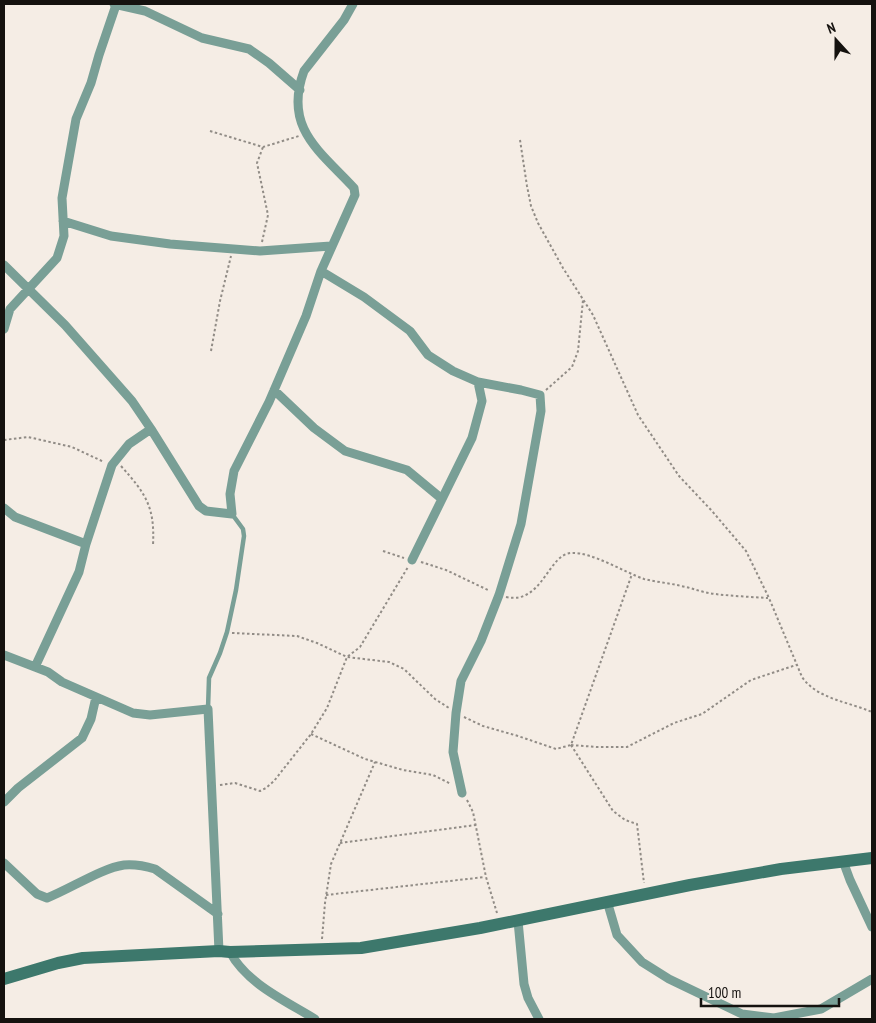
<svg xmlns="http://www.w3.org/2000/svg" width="876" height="1023" viewBox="0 0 876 1023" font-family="'PT Sans Narrow',sans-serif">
<rect width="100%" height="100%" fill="#f5ede5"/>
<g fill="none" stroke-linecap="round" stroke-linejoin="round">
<!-- path -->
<path stroke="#918c86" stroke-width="2" stroke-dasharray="2.5 2.5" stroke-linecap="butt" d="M210,131L263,147L299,136
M520,140L527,186L531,206L538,223L563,268L593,315L638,415L679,476L712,511L746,551L769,598L802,677C817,699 849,702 872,712
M262,242L268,215L257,163L263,147
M211,351L220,301L231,256
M546,390L572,367L578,351L583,300
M4,440L28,437L72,447L104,462
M121,466C146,494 155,507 153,545
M383,551L404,558
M421,562L446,570L490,591
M506,597C543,605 548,553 572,553C592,552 624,572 644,579C656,582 669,583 681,586C693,588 703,593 715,594C732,596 751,597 768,598
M232,633L297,636L317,643L347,657L389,662L404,669L435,699L449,708
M464,717L483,726L518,736L556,749L571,745L632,574
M311,734L365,759L403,770L433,775L451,784
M571,745L597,747H627L674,723L702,714L751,680L796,665
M571,745L613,811L625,820L637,824L644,883
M220,785L235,783L260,791L266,788L274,781L311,734L327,708L347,657L360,647L408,567
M467,800L473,812L486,877L497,913
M340,843L476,825
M326,895L485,877
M322,939L325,903L331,864L375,762"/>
<!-- lane -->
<path stroke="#799f96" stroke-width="4.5" d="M208,709L209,678L220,653L227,632L236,590L244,536L243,529L232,514"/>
<!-- street -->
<path stroke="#799f96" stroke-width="9" d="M114,4L145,11L202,38L249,49L269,63L300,90
M63,221L111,236L170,244L260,251L331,246
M4,265L65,325L132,401L151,429L199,506L206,511L232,514L230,494L234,471L269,402L306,316L321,271L355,195L354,188C320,151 283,128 304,71L344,20L353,4
M321,271L364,297L410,331L428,355L453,371L478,382L482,401L472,438L412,560
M4,329L10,309L57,258L64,236L62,198L76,119L91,83L99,55L116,5
M274,390L314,428L345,451L407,470L442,499
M4,508L15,517L86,544
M4,655L48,672L62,682L133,713L150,715L208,709L219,951
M35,667L79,572L86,544L112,465L129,444L151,429
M462,793L453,752L456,713L461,681L481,641L499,595L521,524L541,411L540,395L521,390L478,382
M4,802L18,788L82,738L91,719L96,697
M843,861L850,880L872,927
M4,863L37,894L47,898C70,889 102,868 124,865C135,864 145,866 155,869L218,914
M607,901L617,935L642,962L669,979L742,1014L774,1018L821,1009L872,979
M518,921L524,984L528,998L539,1019
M230,952C247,984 286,1001 315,1019"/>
<!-- secondary -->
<path stroke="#3d786c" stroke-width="12" d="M4,979L58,963L83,958L219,951L230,952L361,948L480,928L690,885L781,869L872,858"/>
</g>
<!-- border -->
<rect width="876" height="1023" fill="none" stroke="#15120f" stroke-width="10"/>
<!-- north arrow -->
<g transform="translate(836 40) rotate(339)" stroke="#f5ede5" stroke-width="4" paint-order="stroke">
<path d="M0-4L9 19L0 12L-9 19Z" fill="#15120f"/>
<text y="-8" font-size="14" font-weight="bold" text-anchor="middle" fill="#15120f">N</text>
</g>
<!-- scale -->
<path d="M701 998v8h138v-8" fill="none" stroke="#15120f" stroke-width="2.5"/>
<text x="708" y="998" font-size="15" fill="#15120f" stroke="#f5ede5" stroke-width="4" paint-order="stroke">100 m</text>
</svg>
